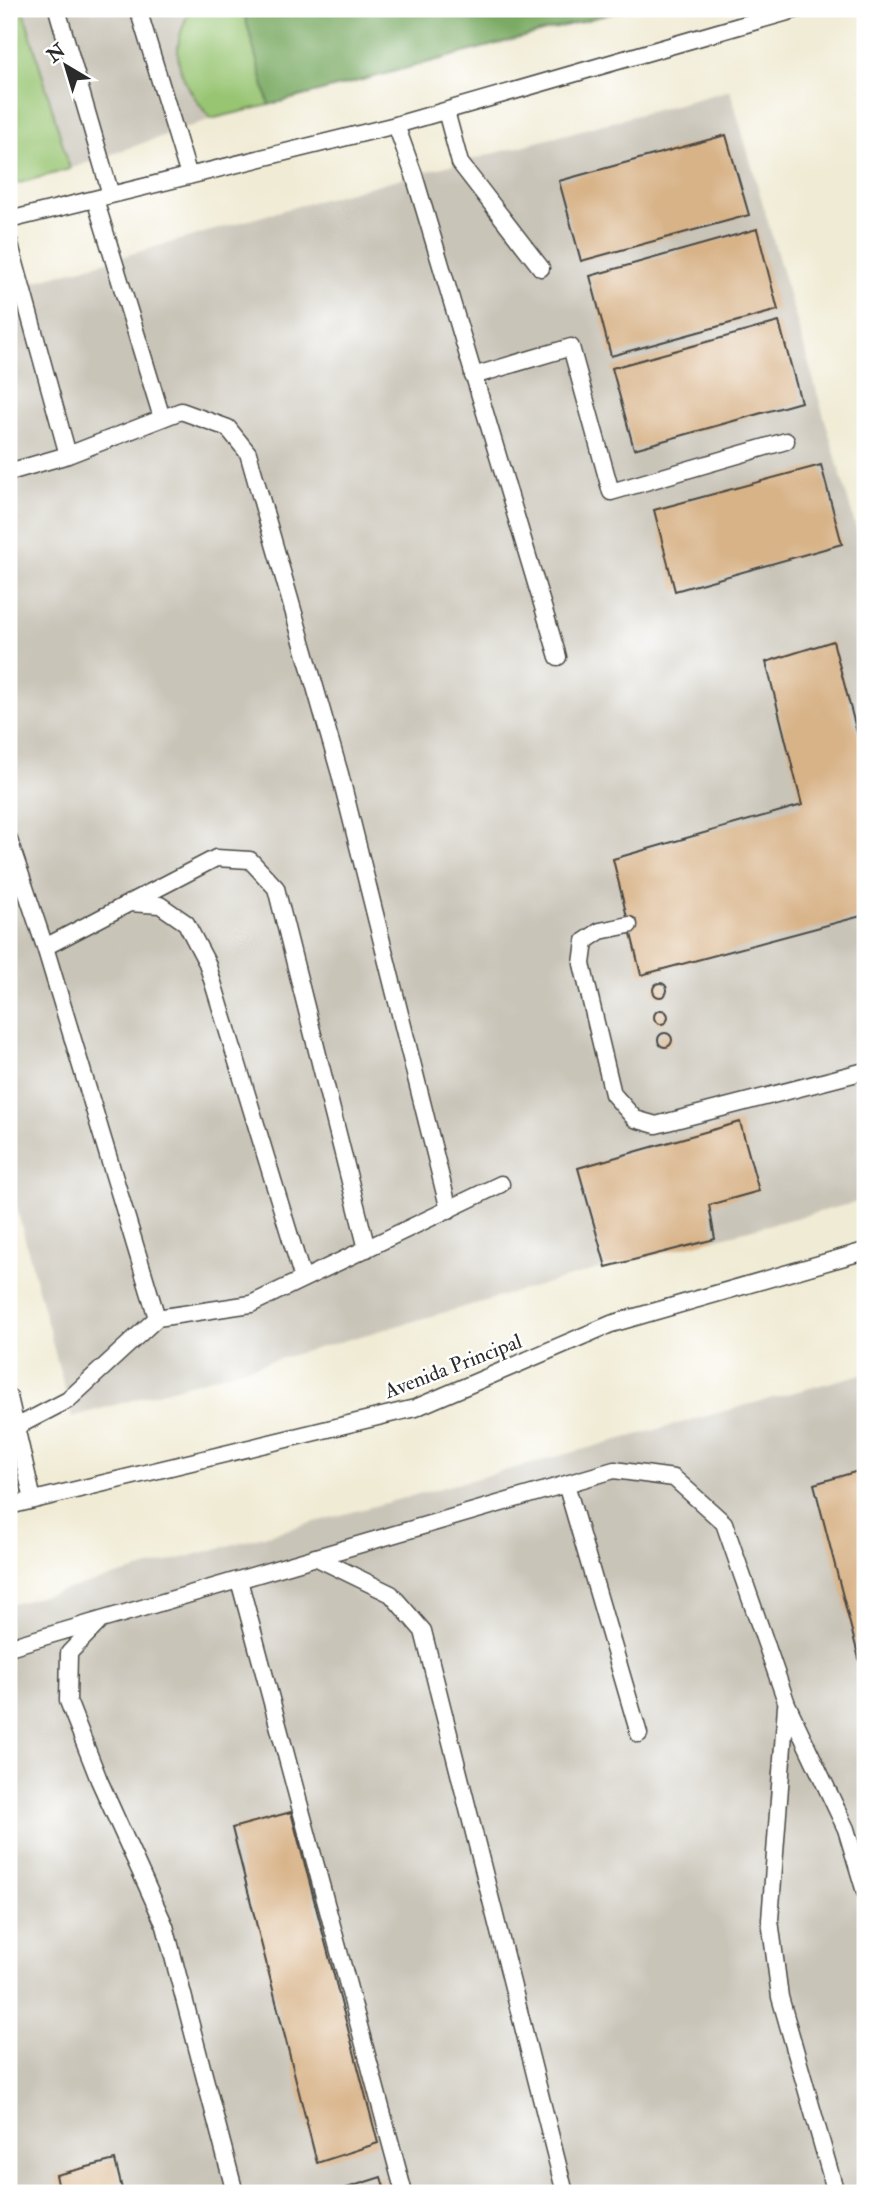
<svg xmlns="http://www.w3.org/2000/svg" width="874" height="2202" viewBox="0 0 874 2202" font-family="'IM FELL Double Pica',serif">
<rect width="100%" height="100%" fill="#fff"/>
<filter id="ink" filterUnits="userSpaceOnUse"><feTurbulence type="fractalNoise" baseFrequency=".0143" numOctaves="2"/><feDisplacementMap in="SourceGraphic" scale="14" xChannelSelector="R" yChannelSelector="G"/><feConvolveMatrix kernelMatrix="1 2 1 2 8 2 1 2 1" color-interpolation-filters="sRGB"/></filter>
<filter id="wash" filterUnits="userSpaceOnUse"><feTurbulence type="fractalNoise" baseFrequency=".00686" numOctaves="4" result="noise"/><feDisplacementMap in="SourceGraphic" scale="28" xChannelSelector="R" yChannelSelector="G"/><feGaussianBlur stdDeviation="1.57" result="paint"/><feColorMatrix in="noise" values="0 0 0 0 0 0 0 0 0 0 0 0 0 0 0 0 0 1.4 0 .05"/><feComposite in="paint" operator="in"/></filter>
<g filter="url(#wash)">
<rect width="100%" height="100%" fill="#f0ebd4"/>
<!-- industrial -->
<path fill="#c9c4b8" d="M9,9H243L269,105L211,119L70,169L9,186Z
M730,90L865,559V1200L606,1267L72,1417L9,1179V289L305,204Z
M865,1373V2193H9V1605Z"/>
<!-- green -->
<path fill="#98c572" stroke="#62784e" stroke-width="2" d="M9,9H23L70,169L9,186Z
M191,9H243L269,105L211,119C189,92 169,65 182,29C185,22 186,15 191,9Z"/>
<!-- forest -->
<path fill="#7aaa64" stroke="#526a48" stroke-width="2" d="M243,9H628L269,105Z"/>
<g id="blocks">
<!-- building -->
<path fill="#d8b388" d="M726,135L749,215L581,261L559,181Z
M757,229L778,310L611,356L590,276Z
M779,322L801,402L634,449L612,368Z
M821,465L842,544L675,591L654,510Z
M833,641L865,763V915L641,975L613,859L802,805L766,662Z
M653 990a7 7 0 1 1 14 0a7 7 0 1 1-14 0Z
M654 1017a7 7 0 1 1 14 0a7 7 0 1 1-14 0Z
M658 1040a7 7 0 1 1 14 0a7 7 0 1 1-14 0Z
M740,1122L759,1191L709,1205L715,1239L606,1267L578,1168Z
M865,1469V1677L864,1678L814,1484Z
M291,1812L378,2143L317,2163L232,1828Z
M115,2160L123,2193H60L56,2175Z
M381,2177L386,2193H331Z"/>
</g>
</g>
<g filter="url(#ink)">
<use href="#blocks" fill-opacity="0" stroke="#494844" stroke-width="2"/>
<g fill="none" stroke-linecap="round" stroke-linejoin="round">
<defs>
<path id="lane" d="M57,9L111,195
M138,9L189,176
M446,111L460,163L541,268
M396,125L414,175L558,657
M95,199L162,418
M9,220L396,125L798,9
M9,241L68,455
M473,376L571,347L611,492L786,441
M9,472L68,455L181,411L228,428L248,453L340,774L449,1210
M9,840L45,947L157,1318L68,1400L16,1427
M129,903L160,905L186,923L207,963L303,1279
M629,925L600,931L585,941L582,964L613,1094L635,1119L656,1125L865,1071
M45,947L216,858L250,860L276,888L367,1249
M157,1318L251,1304L501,1184
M9,1397L33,1500
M566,1484L639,1734
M9,1506L415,1408L611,1324L865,1251
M315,1557L391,1594L423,1631L565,2193
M239,1580L404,2193
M98,1623L69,1653L68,1701L99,1780L165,1926L235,2193
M9,1647L614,1470L674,1478L724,1523L787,1704L846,1829L865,1892
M786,1706L770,1920L780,1997L836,2193"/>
</defs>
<!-- lane casing -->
<use href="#lane" stroke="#494844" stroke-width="19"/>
<!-- lane -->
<use href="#lane" stroke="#fff" stroke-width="16"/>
</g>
</g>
<g text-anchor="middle" stroke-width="5" stroke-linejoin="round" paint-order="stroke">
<!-- street labels -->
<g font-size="21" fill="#2b2b2b" stroke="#fff">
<text transform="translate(453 1366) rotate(-21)" y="7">Avenida Principal</text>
</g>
</g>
<!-- margin -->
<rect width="874" height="2202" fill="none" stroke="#fff" stroke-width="35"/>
<!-- north arrow -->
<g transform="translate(66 66) rotate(322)" stroke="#ffffff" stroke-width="5" paint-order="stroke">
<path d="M0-5L12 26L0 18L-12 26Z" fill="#2b2b2b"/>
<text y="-10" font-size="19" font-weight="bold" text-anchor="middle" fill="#2b2b2b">N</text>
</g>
</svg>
